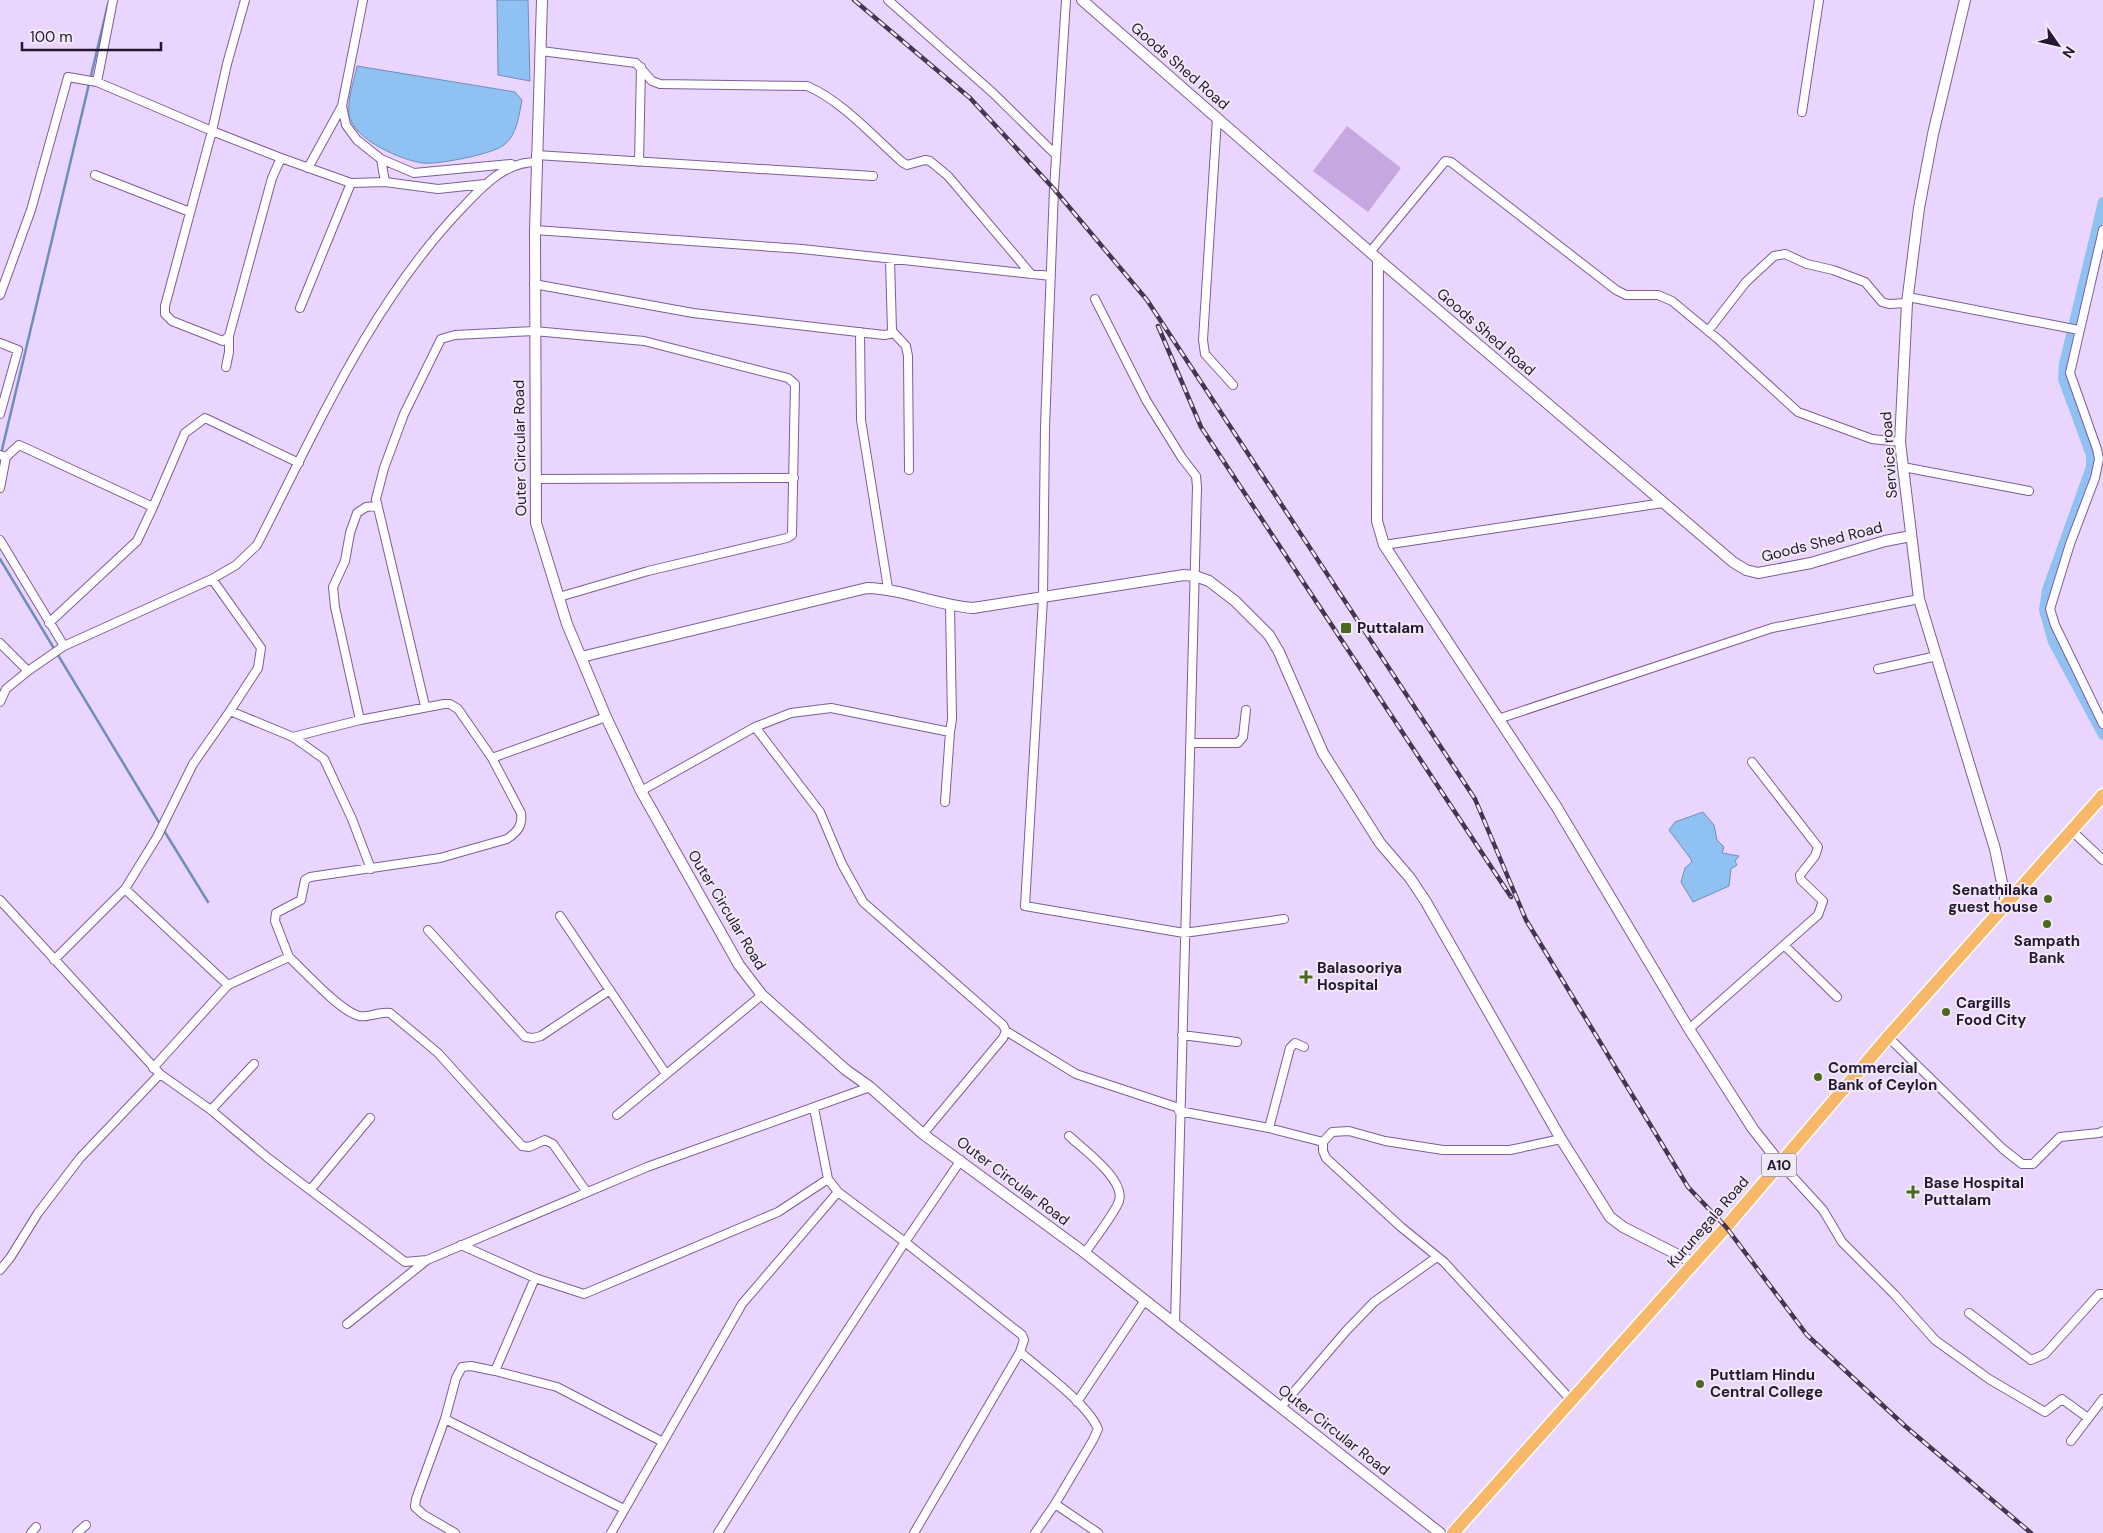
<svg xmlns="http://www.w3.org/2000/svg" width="2103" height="1533" viewBox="0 0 2103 1533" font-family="'DM Sans',sans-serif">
<rect width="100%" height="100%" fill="#ead5fe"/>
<!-- green -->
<path fill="#c6a7e1" d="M1347,126L1401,168L1368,212L1313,171Z"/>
<!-- water -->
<path fill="#8fc1f2" stroke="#6f8eb8" d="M497,0H528L530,81L498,75Z
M357,66L515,92L522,100C519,115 517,135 504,145C493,154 437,165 423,163C401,160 354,140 349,115C347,100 354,81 357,66Z
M1703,812L1714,825L1717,840L1724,847L1722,853L1739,856L1735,861L1737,865L1731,869L1729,886L1693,902L1681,882L1685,868L1692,862L1691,859L1669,830L1675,822Z"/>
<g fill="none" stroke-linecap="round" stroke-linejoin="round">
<!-- stream -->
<path stroke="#6f8eb8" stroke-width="2.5" d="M1,454L108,4
M0,559L160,824
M163,829L208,902"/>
<!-- canal -->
<path stroke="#8fc1f2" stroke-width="10" d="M2103,202L2064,364L2063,379L2091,455V467L2047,590L2044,610L2053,642L2103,735"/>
<defs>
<path id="minor" d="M363,0L342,106L346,125L357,140L381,159L414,173L511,164
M888,0L993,93L1056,155
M1066,0L1054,189L1045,427L1043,598L1025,906L1184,933L1284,919
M541,51L636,63L652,81L660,84L807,86C841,100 874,137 902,162L907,165L925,160L930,161L948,176L1031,274
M97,82L113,0
M1802,112L1819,0
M1217,118L1203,340L1205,354L1233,385
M536,155L873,176
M281,158L351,183L300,308
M381,159L385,182
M639,162L641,67
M308,168L342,106
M95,175L190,212
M351,183L385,182L438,189L485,184
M535,230L802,249L1051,276
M2103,230L2070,373L2097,449L2099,459L2095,478L2070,544L2050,609L2055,625L2103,724
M1370,252L1442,165L1445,161L1451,162L1616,290L1626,295H1658L1672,301L1719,340L1798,412L1872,439L1900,442
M534,284L693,313L884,335L890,334L892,331L890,259
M0,295L31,210L68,77L97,82L212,131L165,306V314L172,321L223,341L229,336L272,178L281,158L212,131L227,64L245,0
M1908,297L2079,330
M1095,299L1146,400L1182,458L1196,476L1197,487L1175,1323
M892,331L906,346L908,356L909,470
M1708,331L1746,282L1774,256L1785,254L1807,264L1833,270L1865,282L1882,302L1889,304L1907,303
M860,332L861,420L888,588
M0,343L18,350L0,414
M226,367L229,352V336
M0,455L6,457L0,488
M6,457L19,445L153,507L137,541L49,623
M1903,467L2029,491
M535,479L794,478
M153,507L185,433L205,418L299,463
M0,540L64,646
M1384,545L1663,503
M212,579L261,648L258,668L230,711
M0,643L28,671
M1878,669L1937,656
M0,702L6,689L28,671L64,646L212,579L236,565L257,545C317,428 371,302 464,206C483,186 505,162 536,162
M425,706L376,499L384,468L404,414L441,339L455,335L534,331L644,341L788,378L795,384L792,535L787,538L648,571L559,597
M1498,719L1772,628L1919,599
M360,720L444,704H450L458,709L492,758
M755,727L820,812L842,864L863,902L1003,1025L1006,1031L1003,1038L923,1134
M293,737L360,720L335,607L333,587L345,561L350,533L357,513L366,507L377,506
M1191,743H1238L1243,737L1246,710
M641,791L755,727L791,713L831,708L950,732L952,719L950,606
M945,802L950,732
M2071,830L2103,860
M125,889L228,985
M0,900L160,1074L211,1110L268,1158L405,1262L427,1260L647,1167L870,1087
M560,916L666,1074
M428,930L525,1037L533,1038L541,1036L610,990
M1785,946L1837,997
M289,957L275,921L276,913L301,900L305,880L310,877L440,858L507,839C517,832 523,826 521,813L492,758L606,717
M54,960L125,889L157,837L193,764L230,711L293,737L324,759L352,819L371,869
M1689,1029L1818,915L1823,901L1801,880L1800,875L1815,856L1818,847L1752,762
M1006,1031L1076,1074L1179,1108
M1182,1035L1237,1042
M1888,1037L2003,1149L2022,1164H2033L2060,1137L2099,1133L2103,1131
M153,1068L228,985L289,957C304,971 340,1011 359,1016C368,1018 380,1011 390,1013L438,1053L522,1146L529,1147L545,1140L553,1144L586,1191
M211,1110L254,1064
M1179,1111L1269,1128L1323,1142V1151L1326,1158L1401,1227L1444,1262L1571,1400
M617,1115L762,995
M1269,1128L1290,1048L1295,1043L1304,1047
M1069,1136C1083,1149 1126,1180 1119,1201C1115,1213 1093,1241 1085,1253
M1323,1142L1332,1132L1349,1131L1385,1141L1443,1150H1510L1561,1139
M961,1160L905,1242L1022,1335L1024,1340L1020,1352
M1780,1163L1823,1210L1842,1242L1894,1294L1935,1340L1989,1379L2045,1412L2062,1399L2088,1418
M311,1189L370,1118
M0,1270L10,1258L38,1213L80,1158L160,1074
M535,1278L584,1294L778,1212L828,1179
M1969,1313L2031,1360L2045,1354L2099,1294H2103
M347,1324L427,1260
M495,1371L557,1387L663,1442
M1077,1402L1145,1300
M1281,1407L1346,1331L1374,1302L1437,1257
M445,1419L624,1509
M2071,1441L2103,1399
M31,1533L36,1527
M77,1533L86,1525
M455,1533L424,1515L415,1507L416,1499L445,1419L456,1378L462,1367L471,1366L495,1371L535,1278L461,1245
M611,1533L742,1304L838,1192
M718,1533L792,1415L905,1242L838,1192L828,1179L814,1108
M914,1533L1020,1352C1042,1371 1088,1404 1098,1429L1093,1440L1055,1504
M1035,1533L1055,1504L1098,1533"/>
<path id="tertiary" d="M542,0L535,230L536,523L567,624L606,717L641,791L739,965L762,995L846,1070L870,1087L923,1134L1085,1253L1440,1533
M1082,0L1378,259L1733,562L1746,570L1758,573L1811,563L1885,541L1911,536
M1965,0L1933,134L1919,208L1907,303L1900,442L1919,599L1995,849L2006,902
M1378,259L1377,521L1384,545L1556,806L1689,1029L1753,1129L1780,1163
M581,657L867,588C903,589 936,605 973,608L1184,575L1195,576L1209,581L1235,601L1269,635L1279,652L1323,753L1380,843L1410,878L1426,902L1561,1139L1610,1217L1623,1227L1694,1263"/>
<path id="trunk" d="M1453,1533L1726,1227L1888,1037L2103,795"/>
</defs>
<!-- minor casing -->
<use href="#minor" stroke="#7e5d9a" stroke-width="10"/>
<!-- tertiary casing -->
<use href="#tertiary" stroke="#7e5d9a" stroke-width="12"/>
<!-- trunk casing -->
<use href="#trunk" stroke="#fff" stroke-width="15"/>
<!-- minor -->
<use href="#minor" stroke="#fff" stroke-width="8"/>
<!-- tertiary -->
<use href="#tertiary" stroke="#fff" stroke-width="10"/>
<!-- trunk -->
<use href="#trunk" stroke="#f7b86a" stroke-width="12"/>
<defs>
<path id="rail" d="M854,0L970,98L1054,189L1147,300L1475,799L1526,920L1688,1187L1726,1227L1807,1335L1905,1426L2031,1533
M1158,326L1201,427L1511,897"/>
</defs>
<!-- rail casing -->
<use href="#rail" stroke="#443650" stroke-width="4.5"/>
<!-- rail -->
<use href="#rail" stroke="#f0e9f7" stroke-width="2.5" stroke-dasharray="8" stroke-linecap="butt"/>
</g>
<!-- markers -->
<g fill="#4b691e" stroke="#f0e9f7" stroke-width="2">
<rect x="1340" y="622" width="12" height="12" rx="2.5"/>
<circle cx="2048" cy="899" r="5"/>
<circle cx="2047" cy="924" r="5"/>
<path d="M1303.5 969.5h5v5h5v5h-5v5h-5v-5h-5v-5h5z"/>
<circle cx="1946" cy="1012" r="5"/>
<circle cx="1818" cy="1077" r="5"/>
<path d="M1910.5 1184.5h5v5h5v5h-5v5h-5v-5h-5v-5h5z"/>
<circle cx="1700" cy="1384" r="5"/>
</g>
<g text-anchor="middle" stroke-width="4" stroke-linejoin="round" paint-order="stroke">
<!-- shield labels -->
<rect fill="#f0e9f7" stroke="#61566b" stroke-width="1" x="1761.5" y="1153.5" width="35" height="23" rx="4"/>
<g font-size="14" font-weight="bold" fill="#24172f">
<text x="1779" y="1170">A10</text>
</g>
<!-- street labels -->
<g font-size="15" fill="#24172f" stroke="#f0e9f7">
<text transform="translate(1180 66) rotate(41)" y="5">Goods Shed Road</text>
<text transform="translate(1486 332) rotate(41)" y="5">Goods Shed Road</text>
<text transform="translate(520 448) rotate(-91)" y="5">Outer Circular Road</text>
<text transform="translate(1889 455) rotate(-94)" y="5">Service road</text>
<text transform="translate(1822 542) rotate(-14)" y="5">Goods Shed Road</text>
<text transform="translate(727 910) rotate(59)" y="5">Outer Circular Road</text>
<text transform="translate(1013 1181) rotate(37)" y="5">Outer Circular Road</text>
<text transform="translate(1708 1222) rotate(-49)" y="5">Kurunegala Road</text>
<text transform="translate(1334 1430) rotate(38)" y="5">Outer Circular Road</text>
</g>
<!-- poi labels -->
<g font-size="15" font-weight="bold" fill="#24172f" stroke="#f0e9f7" text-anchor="start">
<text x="1357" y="633">Puttalam</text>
<text x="2038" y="895" text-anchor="end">Senathilaka<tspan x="2038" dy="17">guest house</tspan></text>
<text x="2047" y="946" text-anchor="middle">Sampath<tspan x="2047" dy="17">Bank</tspan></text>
<text x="1317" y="973">Balasooriya<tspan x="1317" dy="17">Hospital</tspan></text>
<text x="1956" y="1008">Cargills<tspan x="1956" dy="17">Food City</tspan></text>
<text x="1828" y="1073">Commercial<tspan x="1828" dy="17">Bank of Ceylon</tspan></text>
<text x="1924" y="1188">Base Hospital<tspan x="1924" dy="17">Puttalam</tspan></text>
<text x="1710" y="1380">Puttlam Hindu<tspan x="1710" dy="17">Central College</tspan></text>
</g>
</g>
<!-- north arrow -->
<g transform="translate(2058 45) rotate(124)" stroke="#f0e9f7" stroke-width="4" paint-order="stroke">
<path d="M0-4L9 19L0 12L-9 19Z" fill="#24172f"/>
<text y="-8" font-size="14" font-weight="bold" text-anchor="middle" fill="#24172f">N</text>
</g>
<!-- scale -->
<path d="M22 42v8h139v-8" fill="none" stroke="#24172f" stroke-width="2.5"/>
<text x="30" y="42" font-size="15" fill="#24172f" stroke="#f0e9f7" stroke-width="4" paint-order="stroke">100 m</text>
</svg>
